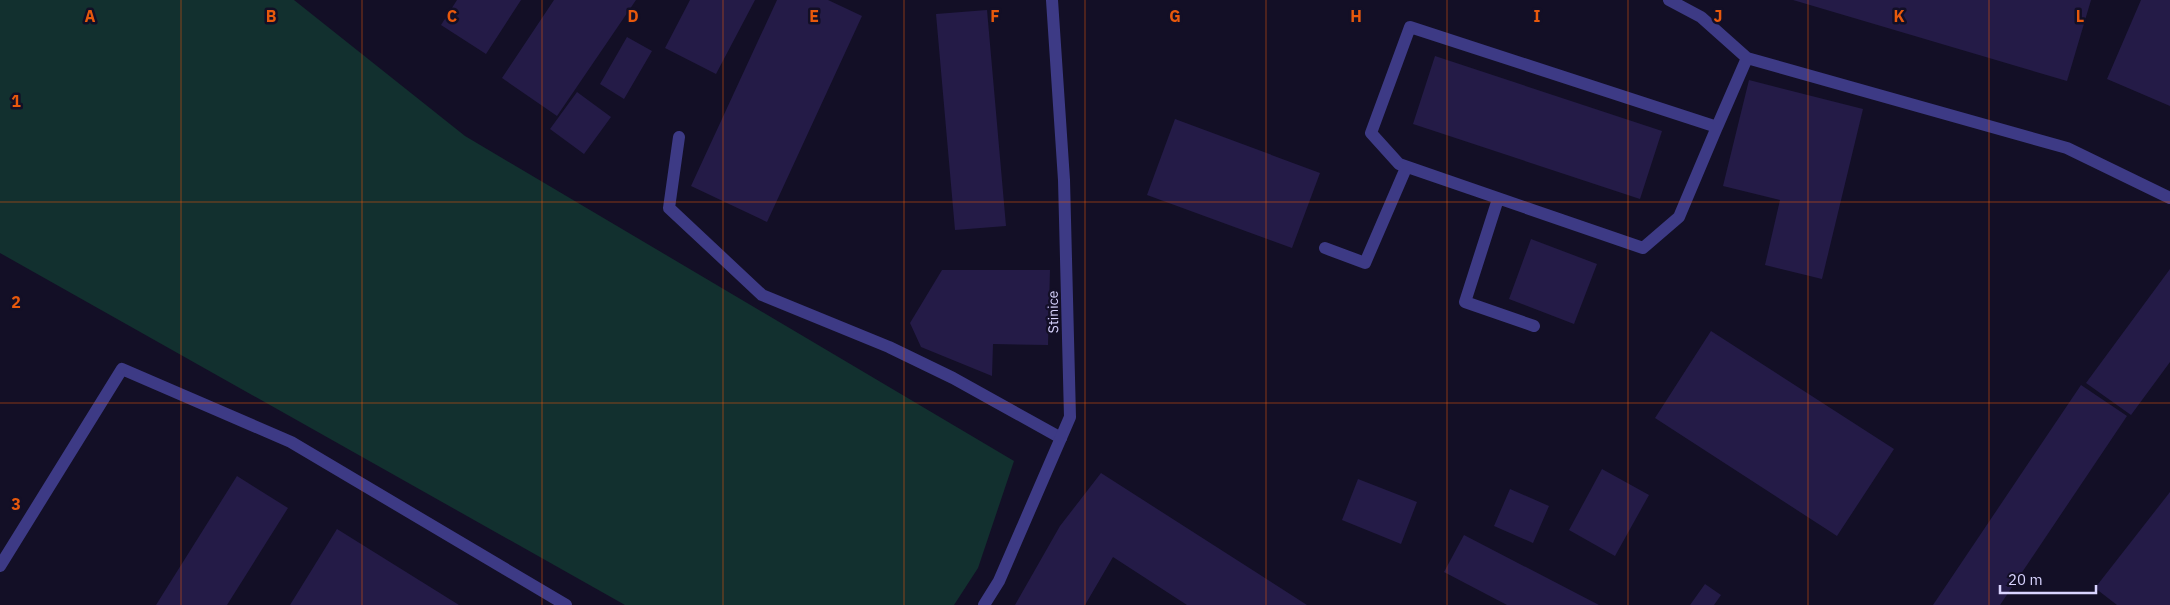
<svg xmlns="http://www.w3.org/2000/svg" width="2170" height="605" viewBox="0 0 2170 605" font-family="'IBM Plex Sans',sans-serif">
<rect width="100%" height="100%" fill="#130f26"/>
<!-- green -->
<path fill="#12302f" d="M0,0H294L465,136L1014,461L978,568L954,605H625L0,253Z"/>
<!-- building -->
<path fill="#241b47" d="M457,0H521L486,54L441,25Z
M554,0H636L557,116L502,78Z
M690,0H755L716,74L665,48Z
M777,0H828L862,16L767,222L691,186Z
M1793,0H2091L2067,81Z
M2141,0H2170V106L2107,79Z
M987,10L1006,226L955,230L936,14Z
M627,37L652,51L624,99L600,84Z
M1435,56L1662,131L1640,199L1413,124Z
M1749,80L1863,109L1822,279L1765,265L1780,200L1723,186Z
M577,92L611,117L584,154L550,129Z
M1175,119L1320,173L1292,248L1147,195Z
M1531,239L1597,264L1574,324L1509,299Z
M2170,269V362L2131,415L2086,383Z
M942,270H1050L1048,345L993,344L992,376L921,347L910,323Z
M1711,331L1894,449L1837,536L1655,418Z
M2081,385L2127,416L2000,605H1933Z
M1602,469L1649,495L1615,556L1569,530Z
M1101,473L1307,605H1187L1113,557L1085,605H1015L1060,526Z
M237,476L288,508L227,605H156Z
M1358,479L1417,502L1401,544L1342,520Z
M1510,489L1549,506L1533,543L1494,526Z
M2170,492V605H2117L2095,588Z
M337,529L459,605H290Z
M1464,535L1599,605H1507L1444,572Z
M1705,584L1721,595L1714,605H1690Z"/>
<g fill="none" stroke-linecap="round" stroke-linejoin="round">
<!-- lane -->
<path stroke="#3d3a85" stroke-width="12" d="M1669,0L1701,17L1747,58L2067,148L2170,198
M1717,127L1679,217L1643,248L1399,164L1371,133L1410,27L1717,127L1747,58
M679,137L669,208L762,295L889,347L953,378L1061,438
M1498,199L1465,302L1534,326
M1325,248L1365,263L1406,168
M0,566L122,369L291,442L566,605"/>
<!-- street -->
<path stroke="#3d3a85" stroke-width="12" d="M984,605L999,581L1070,417L1064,180L1052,0"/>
</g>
<!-- grid -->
<path fill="none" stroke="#e8590c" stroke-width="1" stroke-opacity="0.55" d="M181,0V605M362,0V605M542,0V605M723,0V605M904,0V605M1085,0V605M1266,0V605M1447,0V605M1628,0V605M1808,0V605M1989,0V605M0,202H2170M0,403H2170"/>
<g text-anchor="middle" stroke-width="5" stroke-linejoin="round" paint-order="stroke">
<!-- street labels -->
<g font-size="14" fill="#d9d4ff" stroke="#130f26">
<text transform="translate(1053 312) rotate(-91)" y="5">Stinice</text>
</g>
</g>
<g font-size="16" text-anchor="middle" font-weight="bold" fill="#e8590c" stroke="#130f26" stroke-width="5" stroke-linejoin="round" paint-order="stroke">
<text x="90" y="22">A</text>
<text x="271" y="22">B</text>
<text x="452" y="22">C</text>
<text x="633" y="22">D</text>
<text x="814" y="22">E</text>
<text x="995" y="22">F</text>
<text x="1175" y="22">G</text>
<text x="1356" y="22">H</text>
<text x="1537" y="22">I</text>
<text x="1718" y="22">J</text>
<text x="1899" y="22">K</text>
<text x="2080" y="22">L</text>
<text x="16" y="107">1</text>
<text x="16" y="308">2</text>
<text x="16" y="510">3</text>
</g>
<!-- scale -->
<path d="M2000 585v8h96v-8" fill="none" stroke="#d9d4ff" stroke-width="2.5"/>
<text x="2008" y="585" font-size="15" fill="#d9d4ff" stroke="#130f26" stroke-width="4" paint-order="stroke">20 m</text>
</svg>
